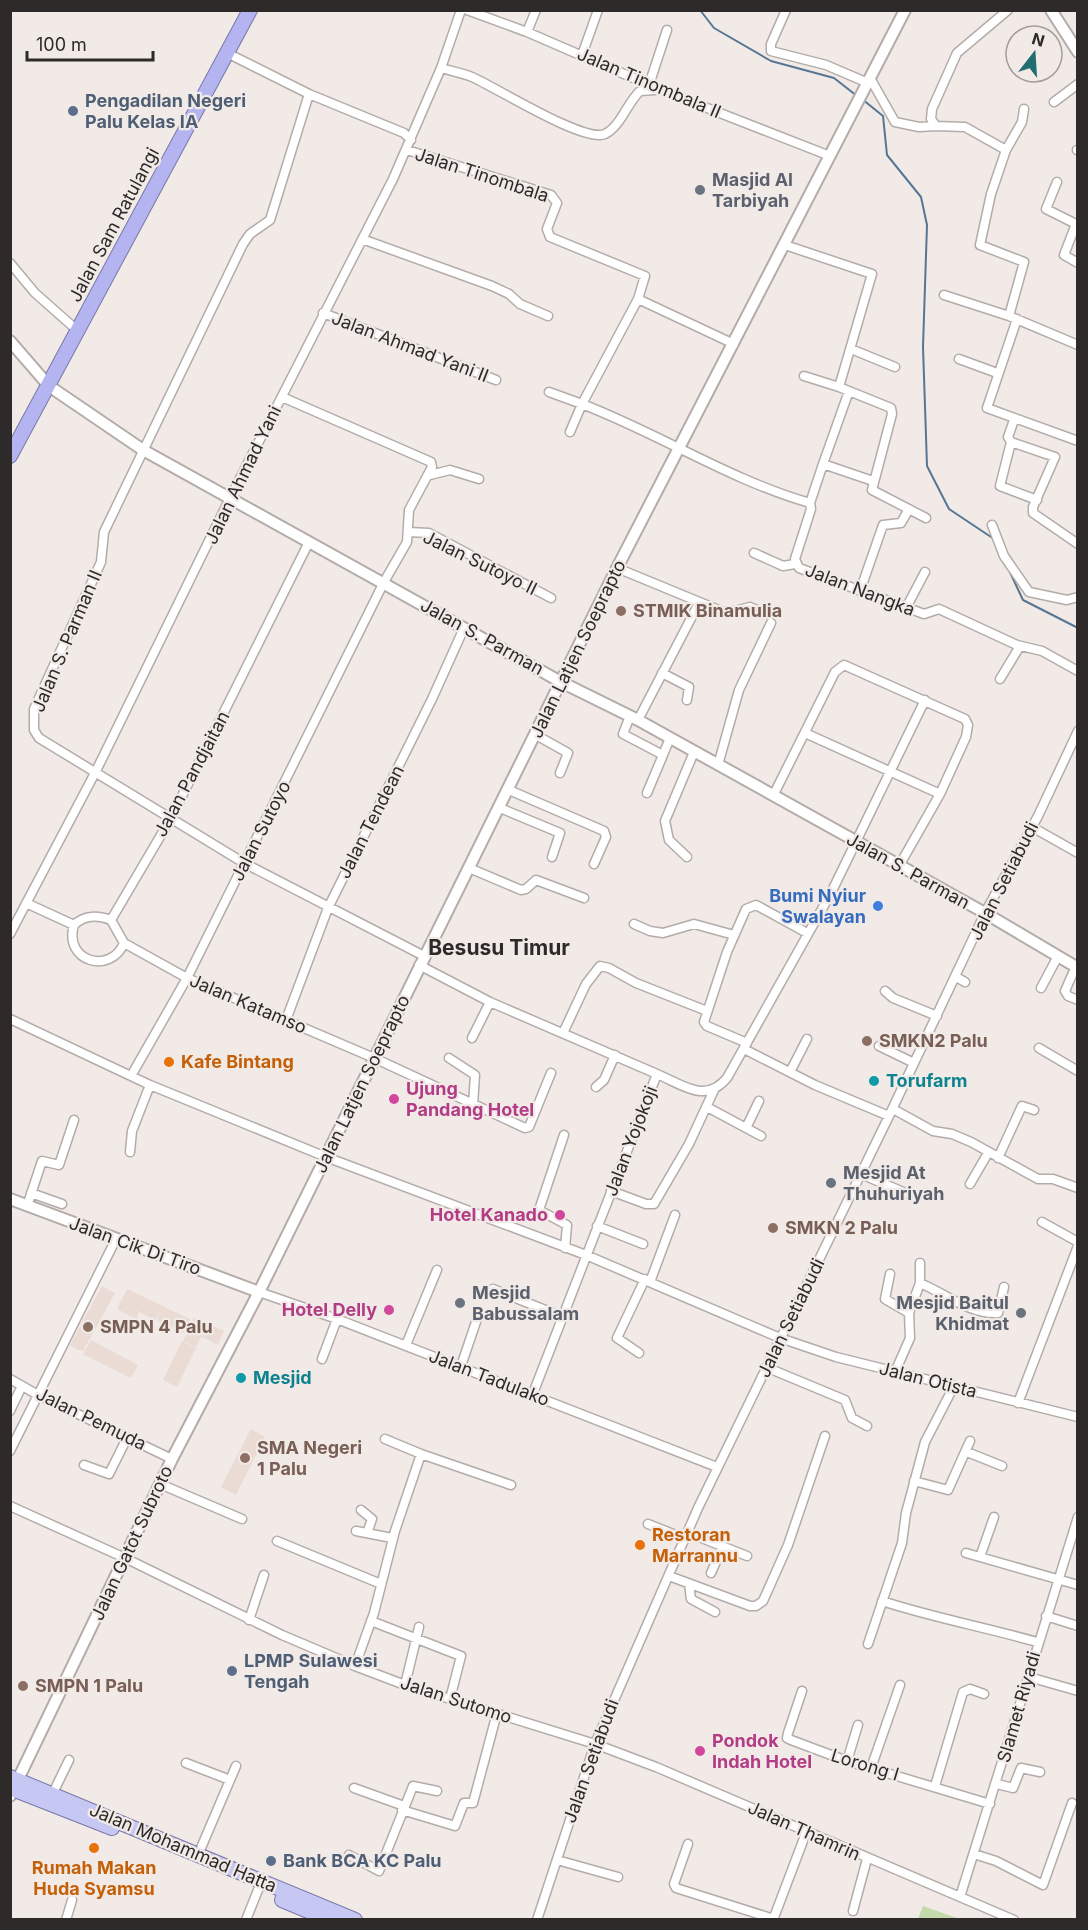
<svg xmlns="http://www.w3.org/2000/svg" width="1088" height="1930" viewBox="0 0 1088 1930" font-family="Inter,sans-serif">
<rect width="100%" height="100%" fill="#f1eae7"/>
<!-- built -->
<path fill="#eadbd4" d="M102,1286L115,1293L83,1351L76,1349L70,1345Z
M127,1289L190,1319L184,1333L157,1320L160,1312L155,1320L127,1306L139,1313L136,1319L117,1309Z
M194,1318L207,1325L196,1347L183,1341Z
M209,1324L224,1331L218,1345L202,1337Z
M91,1340L138,1365L131,1378L83,1354Z
M182,1341L196,1348L177,1387L163,1380Z
M251,1429L265,1437L236,1495L221,1487Z"/>
<!-- garden -->
<path fill="#c5daab" d="M923,1906L960,1919H918Z"/>
<g fill="none" stroke-linecap="round" stroke-linejoin="round">
<!-- stream -->
<path stroke="#567693" stroke-width="2" d="M700,10L714,28L771,61L834,78L857,96
M862,99L883,116L887,155L921,197L927,225L923,347L927,466L949,509L994,539
M1008,568L1023,600L1078,628"/>
<defs>
<path id="minor" d="M467,10L527,32L661,90L830,156
M786,10L771,44V51L826,65L868,83
M1008,10L957,53L932,109L931,119L936,126L965,127L1006,150L991,194L980,245L1024,262L1009,316L1078,345
M527,32L536,10
M227,53L309,94L404,133L411,140
M582,55L598,10
M441,68C451,71 462,73 472,77C497,88 584,143 605,134C621,126 627,103 640,91L655,90
M870,78L895,122L919,127L936,126
M649,85L667,30
M309,94L270,220L250,234L243,244L104,532L101,562L34,709V730L39,738L244,863L424,956
M1054,102L1078,84
M407,150L551,195L557,203L547,229L550,237L645,276L638,299L582,404C660,434 730,480 810,503L811,509L795,559L799,568L924,614L939,609L1017,645L1042,651L1078,671
M1006,150L1022,122L1024,109
M1077,150H1078
M1057,182L1046,209L1076,224L1064,255L1078,263
M362,239L492,286L509,294L520,304L548,316
M785,245L872,274L839,387L891,408L892,414L872,490L926,518
M10,263L35,293L78,331
M944,295L1009,316
M638,299L734,344
M323,313L496,380
M1017,319L987,408L1078,441
M851,349L895,367
M959,359L997,373
M804,376L839,387
M549,392L582,404L570,432
M1014,420L1008,437L1011,442L1055,457L1033,507V513L1078,544
M1011,442L1000,486L1037,500
M823,464L849,391
M430,475L450,470L479,479
M810,503L823,464L873,481
M992,525L1004,556L1029,592L1067,600L1078,597
M408,532L429,533L551,598
M754,553L783,566L795,564
M617,568L726,613L750,607L765,613
M860,591L883,525L901,523L909,509
M906,608L925,572
M662,673L689,687L687,700
M1000,679L1020,646
M630,716L623,734L663,755L647,793
M638,720L699,603
M805,733L940,794L899,866
M536,735L568,753L560,773
M663,755L670,738
M718,765L739,690L771,623
M509,790L604,831L606,837L594,864
M773,796L835,672L844,665L965,719L968,725L966,737L940,794
M500,808L560,833L552,857
M1032,827L1078,853
M687,857L669,840L665,821L694,752
M469,868L521,890L526,889L536,880L584,898
M26,903L74,925C84,915 98,915 111,920L171,818L309,542
M111,920L124,943L187,978L374,1058L525,1128L529,1127L551,1073
M634,924L650,931L663,933L694,924L734,935
M74,925C63,962 111,975 124,943
M10,934L96,771L230,498L393,179L441,68L461,10
M419,965L490,1002L657,1074
M1076,966L1065,991L1068,996L1078,1000
M956,977L965,982
M1041,988L1058,956
M885,991L893,998L937,1016
M10,1019L150,1085L326,1157L586,1255L780,1338L836,1357L1078,1417
M286,1020L328,908L432,699L464,628
M563,1033L586,984L600,966L609,968L636,983L707,1011
M472,1038L490,1002
M747,1043L707,1026L704,1022L727,952L746,909L756,905L807,933
M879,1046L914,1063
M1039,1048L1078,1071
M744,1049L815,1085L889,1116
M449,1058L475,1075L473,1105
M790,1072L807,1039
M131,1076L187,978L384,582L407,542L409,510L432,467L431,462L282,397
M596,1087L604,1080L615,1055
M707,1107L761,1136
M893,1109L933,1131L952,1134L971,1142L1038,1179H1053L1078,1188
M747,1126L759,1101
M564,1135L539,1210L567,1225L565,1248
M130,1152L132,1131L150,1085
M998,1158L1022,1106L1034,1110
M861,1174L915,1197
M970,1184L988,1153
M611,1191L646,1204H654L689,1144L714,1090
M31,1193L62,1204
M27,1206L42,1161L59,1165L74,1120
M1042,1222L1078,1242
M597,1226L643,1244
M890,1274L885,1299L909,1313L910,1338L895,1372
M650,1282L675,1215
M920,1283C944,1293 971,1315 998,1313L1004,1287
M493,1289L563,1317
M259,1292L337,1319L717,1467
M909,1313L920,1283V1263
M406,1345L437,1270
M639,1353L617,1338L645,1279
M322,1359L337,1319
M768,1368L845,1400L852,1418L867,1426
M460,1369L478,1316
M10,1379L38,1395L172,1459
M532,1396L657,1074C683,1085 705,1104 727,1078L831,893L925,700
M1018,1403L1078,1246
M10,1411L20,1390
M385,1439L421,1454
M10,1451L116,1239
M967,1452L1002,1466
M84,1465L109,1474L127,1438
M914,1481L948,1490L970,1441
M160,1484L242,1519
M10,1506L125,1558L282,1635L355,1666L405,1685L595,1744L656,1767L1014,1920
M361,1510L372,1519L367,1533
M648,1524L686,1539
M356,1531L392,1538
M689,1533L747,1556
M277,1541L381,1584
M966,1553L1078,1585
M980,1557L994,1517
M711,1573L723,1546
M669,1576L750,1606H756L763,1601L788,1545L825,1436
M689,1584L691,1599L715,1612
M882,1601C934,1618 985,1627 1037,1642
M1046,1616L1078,1626
M249,1620L264,1575
M371,1621L461,1656L450,1699
M868,1644L902,1543L906,1513L925,1442L954,1386
M355,1666L374,1613L395,1531L421,1454L511,1485
M1029,1677L1078,1691
M405,1685L419,1627
M802,1691L788,1733L787,1738L791,1740L847,1761L990,1804
M847,1761L858,1725
M186,1763L230,1780
M871,1768L900,1685
M997,1784L1013,1788L1021,1768L1040,1772
M935,1786L963,1692L970,1689L984,1694
M354,1788L404,1806
M53,1793L69,1760
M402,1810L455,1826L464,1803H473L497,1713
M688,1844L674,1884L676,1888L774,1919
M974,1854L996,1861L1043,1885L1072,1803
M198,1855L236,1766
M349,1855L379,1871L413,1786L437,1791
M557,1860L618,1877
M960,1897L1078,1517
M853,1911L867,1859
M66,1920L72,1900
M246,1920L258,1890
M537,1920L595,1744L698,1508L889,1116L985,913L1038,816L1078,731
M773,1920L806,1833"/>
<path id="tertiary" d="M1051,10L1078,52
M10,341L49,386L143,450L561,682L638,720L985,913L1078,968
M10,1199L259,1292
M10,1796L172,1459L259,1292L617,568L905,10"/>
<path id="primary" d="M10,1777L355,1920
M10,1788L112,1828
M282,1900L330,1920"/>
<path id="trunk" d="M10,456L250,10"/>
</defs>
<!-- minor casing -->
<use href="#minor" stroke="#b3aca9" stroke-width="11"/>
<!-- tertiary casing -->
<use href="#tertiary" stroke="#b3aca9" stroke-width="14"/>
<!-- primary casing -->
<use href="#primary" stroke="#7878a8" stroke-width="16"/>
<!-- trunk casing -->
<use href="#trunk" stroke="#7878a8" stroke-width="16"/>
<!-- minor -->
<use href="#minor" stroke="#fff" stroke-width="8"/>
<!-- tertiary -->
<use href="#tertiary" stroke="#fff" stroke-width="10"/>
<!-- primary -->
<use href="#primary" stroke="#c7c7f4" stroke-width="14"/>
<!-- trunk -->
<use href="#trunk" stroke="#b4b4f0" stroke-width="14"/>
</g>
<!-- markers -->
<g fill="#5c6f8a" stroke="#f1eae7" stroke-width="2">
<circle cx="73" cy="111" r="6"/>
<circle cx="232" cy="1671" r="6"/>
<circle cx="271" cy="1861" r="6"/>
</g>
<g fill="#6b7280" stroke="#f1eae7" stroke-width="2">
<circle cx="700" cy="190" r="6"/>
<circle cx="831" cy="1183" r="6"/>
<circle cx="460" cy="1303" r="6"/>
<circle cx="1021" cy="1313" r="6"/>
</g>
<g fill="#8d6e63" stroke="#f1eae7" stroke-width="2">
<circle cx="621" cy="611" r="6"/>
<circle cx="867" cy="1041" r="6"/>
<circle cx="773" cy="1228" r="6"/>
<circle cx="88" cy="1327" r="6"/>
<circle cx="245" cy="1458" r="6"/>
<circle cx="23" cy="1686" r="6"/>
</g>
<circle fill="#3f7fe0" stroke="#f1eae7" stroke-width="2" cx="878" cy="906" r="6"/>
<g fill="#e8710a" stroke="#f1eae7" stroke-width="2">
<circle cx="169" cy="1062" r="6"/>
<circle cx="640" cy="1545" r="6"/>
<circle cx="94" cy="1848" r="6"/>
</g>
<g fill="#0f9aa8" stroke="#f1eae7" stroke-width="2">
<circle cx="874" cy="1081" r="6"/>
<circle cx="241" cy="1378" r="6"/>
</g>
<g fill="#d1479c" stroke="#f1eae7" stroke-width="2">
<circle cx="394" cy="1099" r="6"/>
<circle cx="560" cy="1215" r="6"/>
<circle cx="389" cy="1310" r="6"/>
<circle cx="700" cy="1751" r="6"/>
</g>
<g text-anchor="middle" stroke-width="4.5" stroke-linejoin="round" paint-order="stroke">
<!-- street labels -->
<g font-size="18" fill="#2d2a29" stroke="#f1eae7">
<text transform="translate(649 83) rotate(23)" y="6">Jalan Tinombala II</text>
<text transform="translate(482 175) rotate(18)" y="6">Jalan Tinombala</text>
<text transform="translate(114 225) rotate(-62)" y="6">Jalan Sam Ratulangi</text>
<text transform="translate(410 347) rotate(21)" y="6">Jalan Ahmad Yani II</text>
<text transform="translate(243 475) rotate(-64)" y="6">Jalan Ahmad Yani</text>
<text transform="translate(480 563) rotate(26)" y="6">Jalan Sutoyo II</text>
<text transform="translate(860 590) rotate(21)" y="6">Jalan Nangka</text>
<text transform="translate(482 637) rotate(29)" y="6">Jalan S. Parman</text>
<text transform="translate(67 641) rotate(-67)" y="6">Jalan S. Parman II</text>
<text transform="translate(578 649) rotate(-64)" y="6">Jalan Latjen Soeprapto</text>
<text transform="translate(192 774) rotate(-62)" y="6">Jalan Pandjaitan</text>
<text transform="translate(371 822) rotate(-63)" y="6">Jalan Tendean</text>
<text transform="translate(261 831) rotate(-63)" y="6">Jalan Sutoyo</text>
<text transform="translate(908 871) rotate(29)" y="6">Jalan S. Parman</text>
<text transform="translate(1004 881) rotate(-63)" y="6">Jalan Setiabudi</text>
<text transform="translate(248 1004) rotate(23)" y="6">Jalan Katamso</text>
<text transform="translate(362 1084) rotate(-64)" y="6">Jalan Latjen Soeprapto</text>
<text transform="translate(631 1141) rotate(-69)" y="6">Jalan Yojokoji</text>
<text transform="translate(135 1246) rotate(20)" y="6">Jalan Cik Di Tiro</text>
<text transform="translate(791 1318) rotate(-64)" y="6">Jalan Setiabudi</text>
<text transform="translate(489 1378) rotate(21)" y="6">Jalan Tadulako</text>
<text transform="translate(928 1380) rotate(14)" y="6">Jalan Otista</text>
<text transform="translate(91 1419) rotate(26)" y="6">Jalan Pemuda</text>
<text transform="translate(132 1543) rotate(-65)" y="6">Jalan Gatot Subroto</text>
<text transform="translate(456 1700) rotate(18)" y="6">Jalan Sutomo</text>
<text transform="translate(1019 1707) rotate(-74)" y="6">Slamet Riyadi</text>
<text transform="translate(591 1761) rotate(-70)" y="6">Jalan Setiabudi</text>
<text transform="translate(865 1765) rotate(17)" y="6">Lorong I</text>
<text transform="translate(804 1831) rotate(24)" y="6">Jalan Thamrin</text>
<text transform="translate(183 1848) rotate(23)" y="6">Jalan Mohammad Hatta</text>
</g>
<!-- service labels -->
<g font-size="18" font-weight="bold" fill="#4e5e75" stroke="#f1eae7" text-anchor="start">
<text x="85" y="107">Pengadilan Negeri<tspan x="85" dy="21">Palu Kelas IA</tspan></text>
<text x="244" y="1667">LPMP Sulawesi<tspan x="244" dy="21">Tengah</tspan></text>
<text x="283" y="1867">Bank BCA KC Palu</text>
</g>
<!-- worship labels -->
<g font-size="18" font-weight="bold" fill="#5b616d" stroke="#f1eae7" text-anchor="start">
<text x="712" y="186">Masjid Al<tspan x="712" dy="21">Tarbiyah</tspan></text>
<text x="843" y="1179">Mesjid At<tspan x="843" dy="21">Thuhuriyah</tspan></text>
<text x="472" y="1299">Mesjid<tspan x="472" dy="21">Babussalam</tspan></text>
<text x="1009" y="1309" text-anchor="end">Mesjid Baitul<tspan x="1009" dy="21">Khidmat</tspan></text>
</g>
<!-- education labels -->
<g font-size="18" font-weight="bold" fill="#785e54" stroke="#f1eae7" text-anchor="start">
<text x="633" y="617">STMIK Binamulia</text>
<text x="879" y="1047">SMKN2 Palu</text>
<text x="785" y="1234">SMKN 2 Palu</text>
<text x="100" y="1333">SMPN 4 Palu</text>
<text x="257" y="1454">SMA Negeri<tspan x="257" dy="21">1 Palu</tspan></text>
<text x="35" y="1692">SMPN 1 Palu</text>
</g>
<!-- shop labels -->
<g font-size="18" font-weight="bold" fill="#366cbe" stroke="#f1eae7" text-anchor="end">
<text x="866" y="902">Bumi Nyiur<tspan x="866" dy="21">Swalayan</tspan></text>
</g>
<!-- food labels -->
<g font-size="18" font-weight="bold" fill="#c56008" stroke="#f1eae7" text-anchor="start">
<text x="181" y="1068">Kafe Bintang</text>
<text x="652" y="1541">Restoran<tspan x="652" dy="21">Marrannu</tspan></text>
<text x="94" y="1874" text-anchor="middle">Rumah Makan<tspan x="94" dy="21">Huda Syamsu</tspan></text>
</g>
<!-- culture labels -->
<g font-size="18" font-weight="bold" fill="#0d838f" stroke="#f1eae7" text-anchor="start">
<text x="886" y="1087">Torufarm</text>
<text x="253" y="1384">Mesjid</text>
</g>
<!-- hotel labels -->
<g font-size="18" font-weight="bold" fill="#b23c85" stroke="#f1eae7" text-anchor="start">
<text x="406" y="1095">Ujung<tspan x="406" dy="21">Pandang Hotel</tspan></text>
<text x="548" y="1221" text-anchor="end">Hotel Kanado</text>
<text x="377" y="1316" text-anchor="end">Hotel Delly</text>
<text x="712" y="1747">Pondok<tspan x="712" dy="21">Indah Hotel</tspan></text>
</g>
<!-- quarter labels -->
<g font-size="21" font-weight="bold" fill="#2d2a29" stroke="#f1eae7">
<text x="499" y="955">Besusu Timur</text>
</g>
</g>
<!-- border -->
<rect width="1088" height="1930" fill="none" stroke="#2d2a29" stroke-width="24"/>
<!-- north arrow -->
<g transform="translate(1034 54) rotate(17)"><circle r="28" fill="#f1eae7" stroke="#a39d9b" stroke-width="1.5"/>
<path d="M0-4.5L10 22L0 15L-10 22Z" fill="#216d70"/>
<text y="-9" font-size="16" font-weight="bold" text-anchor="middle" fill="#2d2a29">N</text>
</g>
<!-- scale -->
<path d="M27 51v9h126v-9" fill="none" stroke="#2d2a29" stroke-width="3"/>
<text x="36" y="51" font-size="18" fill="#2d2a29" stroke="#f1eae7" stroke-width="4.5" paint-order="stroke">100 m</text>
</svg>
